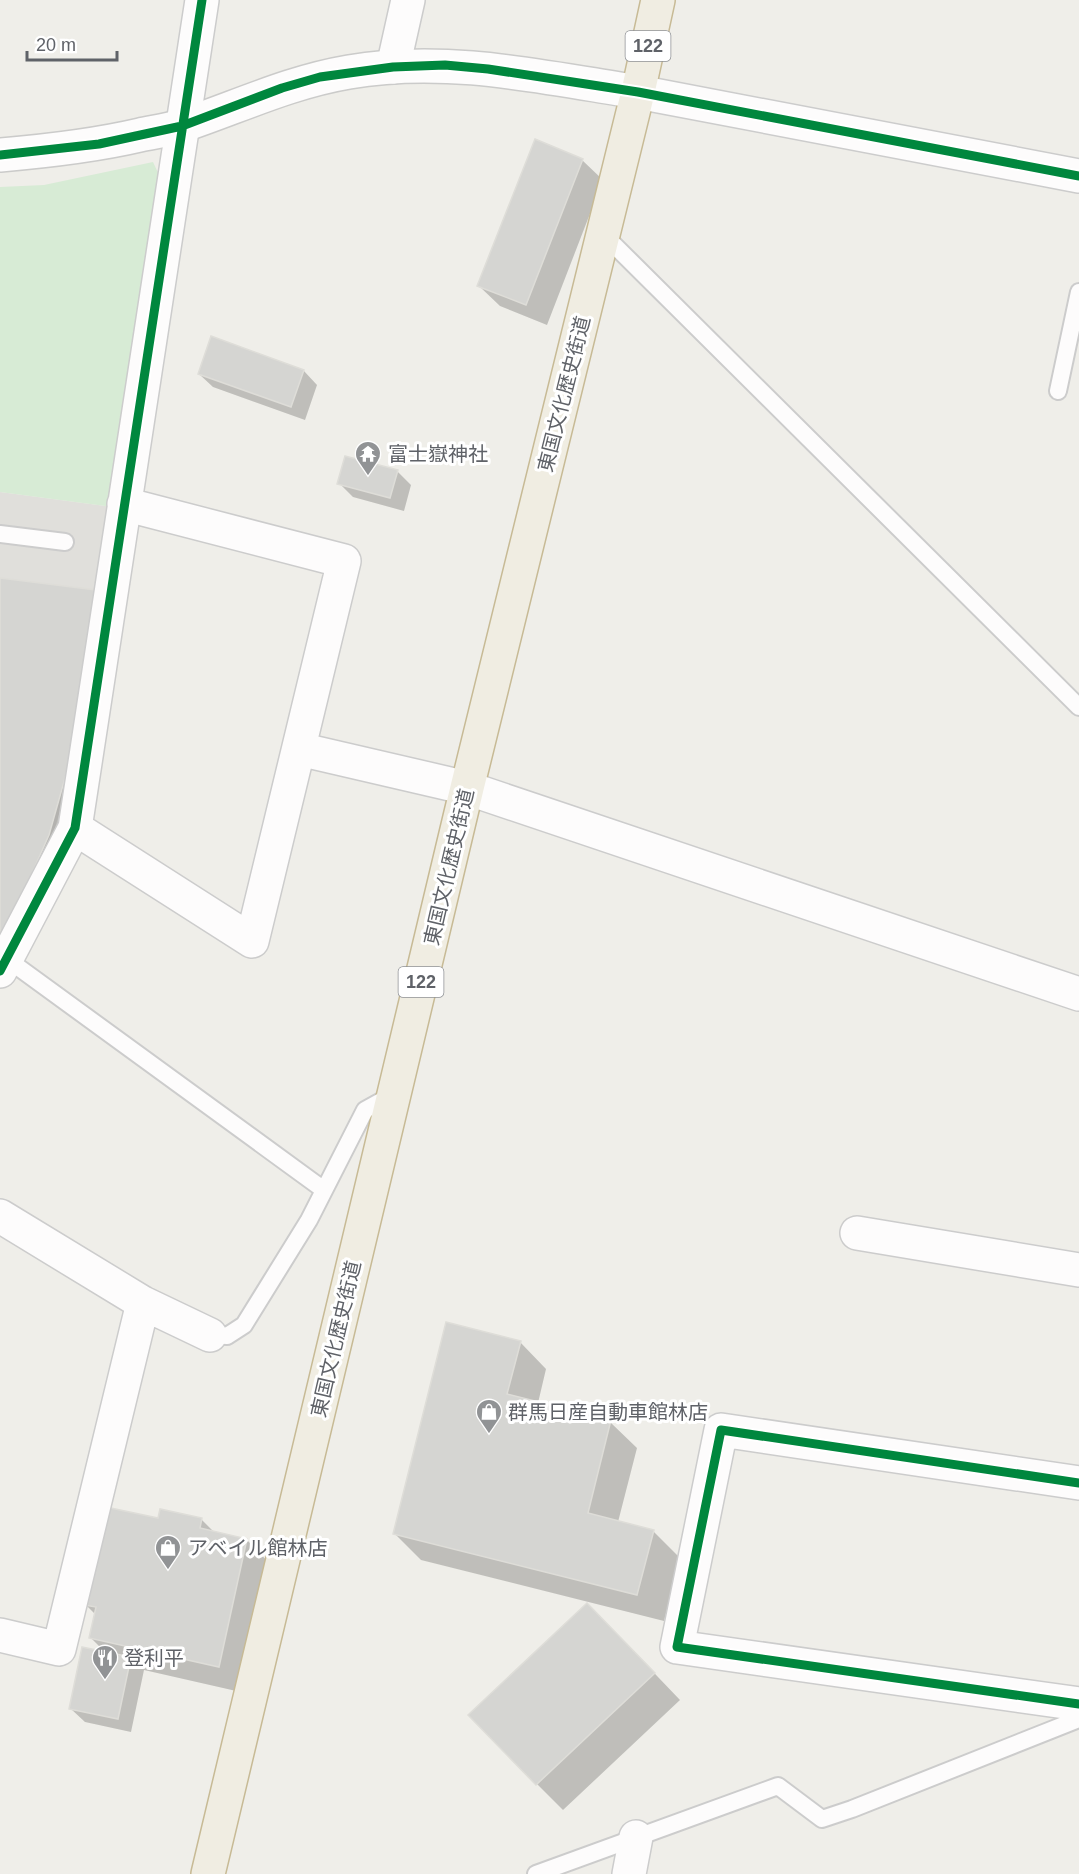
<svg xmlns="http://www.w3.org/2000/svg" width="1079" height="1874" viewBox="0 0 1079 1874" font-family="Arial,'Noto Sans JP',sans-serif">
<rect width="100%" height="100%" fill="#efeee9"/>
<!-- industrial -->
<path fill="#e0dfdb" d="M0,492L113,507L83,733L52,838L0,941Z"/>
<!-- green -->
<path fill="#d7ebd5" d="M153,162L160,177L113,507L0,492V187L44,185Z"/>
<!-- shadow -->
<path fill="#0003" d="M582,160L603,180L547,325L500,306L479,286Z
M304,371L317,385L305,420L213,387L199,374Z
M397,471L411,485L404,511L353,497L339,483Z
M0,579L98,753L0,959Z
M520,1342L546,1369L538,1403L610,1422L637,1448L618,1522L653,1531L680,1558L664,1621L421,1560L394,1533Z
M201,1519L216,1534L247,1540L273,1567L245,1693L144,1670L131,1732L85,1722L71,1709L106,1653L91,1638L96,1615L86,1605L159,1520Z
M614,1631L680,1700L563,1810L537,1784Z"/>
<!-- building -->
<path fill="#d5d5d2" stroke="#deddd8" stroke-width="1.5" d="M535,139L583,159L526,305L477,286Z
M211,336L304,370L291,407L198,374Z
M345,456L398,470L390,498L337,484Z
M0,578L96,590L78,732L49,835L2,941H0Z
M446,1322L521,1341L507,1394L611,1420L588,1513L654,1530L637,1595L393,1534Z
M106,1507L158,1518L160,1509L202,1518L200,1528L247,1539L219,1667L89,1638L96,1607L84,1605Z
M587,1603L655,1673L536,1785L468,1715Z
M82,1647L131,1657L118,1719L69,1709Z"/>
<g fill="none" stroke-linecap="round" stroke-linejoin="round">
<defs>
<path id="lane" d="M603,234L1079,707
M1058,391L1079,292
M0,534L65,542
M7,959L324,1190
M210,1335L227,1336L244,1325L309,1220L365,1110L394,1094
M536,1874L778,1786L822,1819L852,1809L1079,1719"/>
<path id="street" d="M393,67L408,0
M638,92L1079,176
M299,749L467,788L1079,994
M75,828L252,941L344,561L124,504
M0,971L75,828L202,0
M0,1216L143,1303L210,1335
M857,1233L1079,1270
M1079,1483L721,1430L677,1647L1079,1704
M0,1635L59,1649L143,1303
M629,1874L636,1837"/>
<path id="secondary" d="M0,155C47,151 93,146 140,135C154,132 170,130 184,125C240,106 290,82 349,72C446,55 542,77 638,92"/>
<path id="highway" d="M208,1874L467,788L638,92L658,0"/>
</defs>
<!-- lane casing -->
<use href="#lane" stroke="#ccc" stroke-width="20"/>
<!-- street casing -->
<use href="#street" stroke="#ccc" stroke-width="36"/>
<!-- secondary casing -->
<use href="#secondary" stroke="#cbcbca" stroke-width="36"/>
<!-- highway casing -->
<use href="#highway" stroke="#c7ba95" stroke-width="36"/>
<!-- lane -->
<use href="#lane" stroke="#fdfcfc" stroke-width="16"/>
<!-- street -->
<use href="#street" stroke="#fdfcfc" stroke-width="33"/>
<!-- secondary -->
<use href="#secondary" stroke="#fdfcfc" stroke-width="33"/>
<!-- highway -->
<use href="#highway" stroke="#f0ede2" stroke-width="33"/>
<defs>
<path id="cycleway" d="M0,155L99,144L182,126L282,88L320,77L393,67L445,65L488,69L638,92L1079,176
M0,971L75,828L202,0
M1079,1483L721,1430L677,1647L1079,1704"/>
</defs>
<!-- cycleway casing -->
<use href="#cycleway" stroke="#fff" stroke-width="13"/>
<!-- cycleway -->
<use href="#cycleway" stroke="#00873e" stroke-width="9"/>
</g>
<!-- icons -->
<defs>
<symbol id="temple-pin" viewBox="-11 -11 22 30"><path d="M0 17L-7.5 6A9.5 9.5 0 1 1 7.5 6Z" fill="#919395" stroke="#fff"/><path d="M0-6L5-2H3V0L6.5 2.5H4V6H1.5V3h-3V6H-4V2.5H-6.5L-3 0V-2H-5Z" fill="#fff"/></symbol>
<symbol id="shop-pin" viewBox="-11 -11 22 30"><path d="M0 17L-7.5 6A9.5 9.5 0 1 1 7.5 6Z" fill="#919395" stroke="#fff"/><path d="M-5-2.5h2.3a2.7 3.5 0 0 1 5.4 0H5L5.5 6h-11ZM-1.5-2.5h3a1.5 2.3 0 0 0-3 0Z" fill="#fff"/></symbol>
<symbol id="restaurant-pin" viewBox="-11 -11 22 30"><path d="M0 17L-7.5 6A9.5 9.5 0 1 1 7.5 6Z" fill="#919395" stroke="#fff"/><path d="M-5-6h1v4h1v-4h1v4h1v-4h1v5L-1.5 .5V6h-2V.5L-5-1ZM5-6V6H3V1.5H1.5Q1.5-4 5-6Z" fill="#fff"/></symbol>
</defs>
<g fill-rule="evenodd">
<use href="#temple-pin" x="353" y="439" width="30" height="40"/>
<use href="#shop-pin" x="474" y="1397" width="30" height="40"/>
<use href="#shop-pin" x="153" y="1533" width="30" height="40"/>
<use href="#restaurant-pin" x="90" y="1643" width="30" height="40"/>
</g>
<g text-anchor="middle" stroke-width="6" stroke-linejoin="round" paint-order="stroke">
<!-- shield labels -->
<g fill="#fff" stroke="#8f9195" stroke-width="1.5">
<rect x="625.5" y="31" width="45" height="30" rx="4.5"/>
<rect x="398.5" y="967" width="45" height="30" rx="4.5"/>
</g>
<g font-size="18" font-weight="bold" fill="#5f6268">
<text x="648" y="52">122</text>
<text x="421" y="988">122</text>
</g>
<!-- street labels -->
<g font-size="20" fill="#5f6268" stroke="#fff">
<text transform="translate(564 394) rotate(-76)" y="7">東国文化歴史街道</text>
<text transform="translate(449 867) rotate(-77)" y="7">東国文化歴史街道</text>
<text transform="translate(336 1339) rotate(-77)" y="7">東国文化歴史街道</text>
</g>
<!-- poi labels -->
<g font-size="20" fill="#5f6268" stroke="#fff" text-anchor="start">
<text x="388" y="461">富士嶽神社</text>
<text x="508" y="1419">群馬日産自動車館林店</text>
<text x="188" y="1555">アベイル館林店</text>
<text x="124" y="1665">登利平</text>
</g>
</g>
<!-- scale -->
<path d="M27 51v9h90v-9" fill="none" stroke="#5f6268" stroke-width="3"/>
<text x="36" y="51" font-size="18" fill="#5f6268" stroke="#ffffff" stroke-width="4.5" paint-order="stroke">20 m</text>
</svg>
